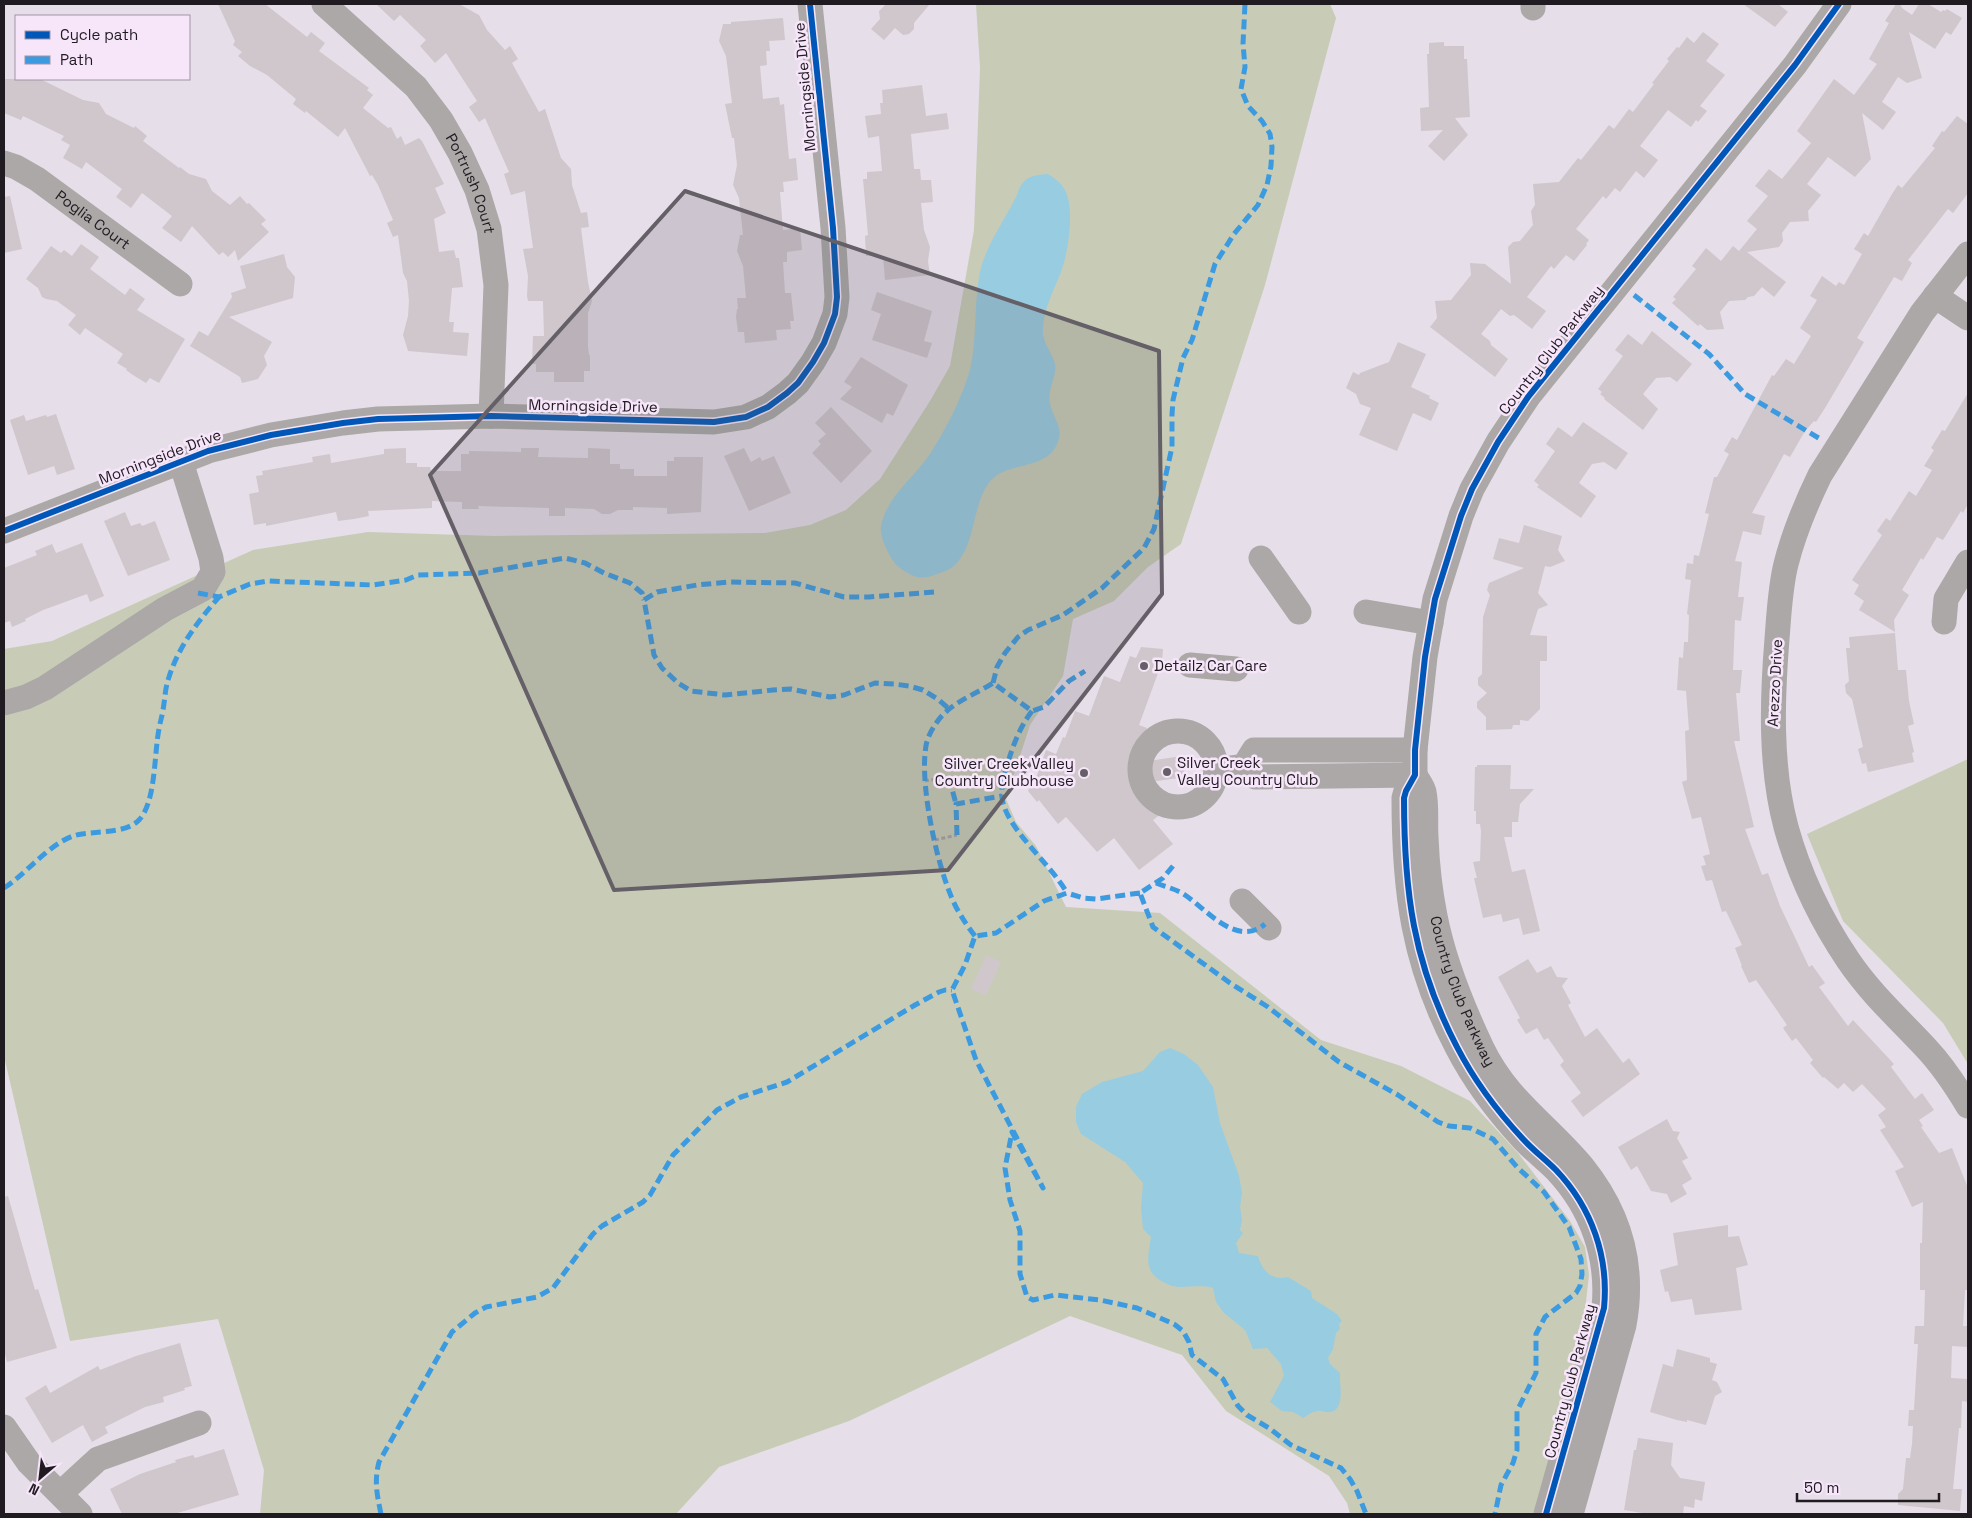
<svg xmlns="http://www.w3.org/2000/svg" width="1972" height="1518" viewBox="0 0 1972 1518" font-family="'Space Grotesk',sans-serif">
<rect width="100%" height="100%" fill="#e6dee8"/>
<!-- green -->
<path fill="#c8ccb6" d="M976,4H1330L1336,18L1265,285L1181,544L1148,567L1114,601L1073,619L1063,676L1030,725L1006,799L1016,822L1036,846L1066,907L1160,913L1321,1040L1401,1066L1470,1101L1518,1153L1570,1221L1585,1247L1589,1275L1582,1337L1537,1514H1350L1347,1503L1329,1476L1226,1411L1182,1355L1070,1316L849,1421L719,1467L676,1514H260L264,1470L218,1319L70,1341L4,1056V649L52,641L253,550L368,532L494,536L765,533L810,525L846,510L880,479L930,401L950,366L974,230L980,68Z
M1968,759V1064L1943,1023L1843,921L1807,834Z"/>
<!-- water -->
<path fill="#98cce0" d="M1048,174C1056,179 1064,185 1067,195C1074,214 1068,253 1061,272C1054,290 1044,308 1043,328C1041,341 1052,352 1055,364C1057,377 1047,389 1050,403C1052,418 1065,427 1057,444C1045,472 1004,460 988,484C971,508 976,550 951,568C947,571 941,572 937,574C930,577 921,579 914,576C908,574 897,567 894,562C888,554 879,535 881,526C887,496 914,478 930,454C946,429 962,398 970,370C977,340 974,307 979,277C984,248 1003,223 1016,197C1018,193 1019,187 1022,184C1028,175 1038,175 1048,174Z
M1170,1048L1184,1054L1198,1065L1213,1087L1220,1123L1239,1176L1242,1193L1240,1207L1242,1220L1240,1230L1243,1233L1236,1243L1239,1253L1258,1256C1262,1271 1272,1281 1288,1277L1311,1291L1312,1298L1337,1314L1342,1321L1339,1324L1340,1329L1336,1333L1333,1349L1328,1358L1330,1364L1340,1373C1339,1382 1346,1411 1330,1412C1326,1413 1322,1410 1318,1411C1313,1411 1308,1415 1303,1418L1293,1412L1282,1411L1270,1402L1284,1376L1281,1364L1267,1348L1253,1349L1245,1330L1224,1313L1216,1302L1213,1288C1202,1285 1193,1287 1181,1287C1175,1287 1168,1285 1163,1282C1143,1271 1148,1257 1151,1237L1143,1229L1141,1207L1143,1183L1125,1162L1081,1134L1076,1122V1107L1082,1094L1102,1082L1143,1071L1160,1052Z"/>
<!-- building -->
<path fill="#d0c7cc" d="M218,4H265L307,37L311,32L325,43L319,51L369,88L367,90L373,95L363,108L388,128L391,127L397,139L401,136L405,145L419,138L422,141L444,184L435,188L446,213L434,219L439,252L454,250L456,258H459L463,287L452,288L449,322H454L453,332L469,333L467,356L408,351L403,335L408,316L409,301L407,281L403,273L398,235L393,237L387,223L393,220L378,185L372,175L370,176L345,128L338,137L306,111L305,113L293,104L296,99L267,75L250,66L238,56L242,52L233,45L235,41Z
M376,4H459L479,15L487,30L505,50L510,46L518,59L512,63L539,112L545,109L561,158L571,169L572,185L581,213L587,212L589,227L581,228L588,282L592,301L588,313V347L589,355H590V371H584V382H554V372H536V364H532L533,336H544L543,301H528L527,296L528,276L523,249L533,248L525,191L511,195L504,174L509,172L485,118L479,122L469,107L477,101L446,53L435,63L420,46L426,40L400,15L394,21Z
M886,4H930L914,23V29L909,34L903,35L895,28L884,40L871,29L880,19L879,11Z
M1743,4H1778L1788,12L1775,27Z
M1896,4H1900L1902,8L1912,15L1919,4H1928L1941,12L1943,10L1945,11L1947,9L1962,18L1951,35L1946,32L1935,49L1909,32L1922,78L1907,83L1898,77L1882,102L1896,112L1883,130L1862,113L1871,159L1855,177L1828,157L1807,184L1821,195L1808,211L1809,221L1790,222L1782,233L1783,241L1779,247L1747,252L1786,282L1774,297L1762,287L1754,296L1748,297L1745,300L1729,301L1720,312L1724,329L1707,330L1700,324L1698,326L1672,303L1676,299L1673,297L1696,269L1692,266L1706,248L1721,261L1733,246L1739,251L1757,229L1747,221L1768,196L1755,186L1769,169L1782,179L1811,143L1797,131L1834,79L1854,95L1877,64L1869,59L1889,23L1885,21Z
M783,18L785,40L769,41L770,51H766L767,65L760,66L763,99L779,97L780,105L784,104L789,159L796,158L798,180L783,182L784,192H780L783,230L800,228L802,250L787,252V262H783L785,293H791L794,321H790L791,329L776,330L777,340L745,343L744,332H738L736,317L737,309H738L737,298H746L743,266L737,251L740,235H743L739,198L733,185L737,165L734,138H732L725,104L732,103L726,56L719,41L723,24H731V22Z
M1703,32L1719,44L1706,61L1725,75L1700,106L1707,111L1698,122L1696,120L1691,127L1668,110L1640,146L1658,160L1655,164L1644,178L1636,171L1620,192L1615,188L1606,199L1603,196L1576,229L1589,240L1586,244L1587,245L1574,261L1566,255L1554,269L1551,266L1527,297L1546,311L1532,329L1514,315L1510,316L1501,309L1481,334L1490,341L1491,345L1508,359L1495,377L1430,327L1437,318L1435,301L1451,300L1471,275L1470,263L1485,264L1511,284L1508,247L1513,242L1520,241L1533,225L1531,211L1535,205L1533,184L1559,182L1578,158L1581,160L1609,125L1614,129L1629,109L1633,112L1654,84L1652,83L1669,61L1667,59L1677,47L1679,48L1687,37L1694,43Z
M1444,42V46H1464V59H1467L1470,117L1455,118L1468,135L1444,161L1428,146L1443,130L1421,131L1420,108L1429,107L1427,54H1429V43Z
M4,79H40L83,100L99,103L106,114L134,128L135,126L147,136L143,141L179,168L180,167L189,174L206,179L212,191L230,205L240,196L247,204L249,203L266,220L261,224L269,232L238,261L235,250L228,257L223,252L219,255L192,226L181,242L162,228L172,216L142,193L131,208L116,197L122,189L86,162L82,169L63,158L70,145L61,140L64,136L23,116L21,120L4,113Z
M922,85L926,116L947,113L949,129L911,134L914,169H920L921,180H931L933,202L921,203L924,230L930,247L928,261L930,275L885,280L883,256H866L865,236L868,235L863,179H867V172L882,171L879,136L868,138L865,116L881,114L880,103H883L882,90Z
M1957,116L1968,124V193L1953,213L1948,209L1908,260L1912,263L1902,281L1894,277L1857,338L1864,342L1825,408L1816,422L1814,421L1805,431L1790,457L1784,454L1752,513L1765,516L1761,535L1743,531L1735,561L1742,562L1738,597H1744L1741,621L1735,620L1733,670H1742L1740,693H1736L1740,741H1734L1754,827L1745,829L1762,875L1768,873L1780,906L1809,967L1812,965L1825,983L1819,987L1848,1026L1853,1020L1894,1064L1891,1067L1915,1099L1922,1093L1934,1110L1919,1120L1923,1126L1921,1127L1939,1153L1952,1148L1968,1188V1290H1965L1963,1326H1968V1347L1952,1346L1951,1378L1968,1379V1402L1962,1401L1961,1428H1959L1953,1489H1962L1960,1511L1898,1505V1494L1903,1489L1906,1458H1910L1912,1444L1913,1426H1908L1909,1410H1914L1916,1376L1918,1344H1914L1915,1326H1924L1925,1290H1920V1243H1922L1923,1202L1912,1207L1895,1171L1904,1167L1880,1130L1886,1127L1878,1115L1886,1109L1862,1084L1853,1092L1844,1083L1838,1089L1824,1077L1823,1078L1810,1063L1813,1060L1796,1038L1792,1041L1783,1028L1787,1025L1756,980L1749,983L1741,966H1742L1735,948L1742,945L1726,911L1722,912L1712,880L1706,881L1701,866L1706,865L1703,856L1710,854L1701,817L1692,819L1682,782L1687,780L1685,731L1689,730L1686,691L1677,690L1679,657L1683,658L1684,642H1688L1689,615L1687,614L1691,580L1685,579L1687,563L1693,564L1694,555L1699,556L1709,514L1705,513L1714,477H1717L1729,454L1724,451L1732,437L1737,440L1772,375L1774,376L1786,359L1794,364L1811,336L1800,328L1817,300L1810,296L1822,276L1836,286L1839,282L1844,285L1862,254L1854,249L1864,233L1868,236L1892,194L1898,185L1902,188L1935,148L1932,146L1942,131L1944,132Z
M10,196L22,249L4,253V197Z
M81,244L99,257L90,269L125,295L130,288L145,299L137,310L185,339L159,383L150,378L146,383L133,375L126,370L127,369L117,363L123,354L85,328L80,335L68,325L76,315L57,301L46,299L42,297L38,288L26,279L51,246L61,253L64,250L72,256Z
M284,254L287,267L295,277L293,298L229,317L272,342L264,356L267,365L258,379L242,383L240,377L190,346L199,331L208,336L232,297L231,293L246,288L240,266Z
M877,292L932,311L924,341L932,343L927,358L872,340L881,314L871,310Z
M1652,331L1692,364L1677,382L1670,377L1656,378L1643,394L1658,409L1643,430L1604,399L1605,398L1600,394L1602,392L1598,389L1623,356L1615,350L1628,334L1642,345Z
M1398,342L1426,354L1411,387L1430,396L1429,398L1439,403L1431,421L1413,413L1397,451L1359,435L1371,408L1360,404L1356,394L1346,388L1353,372L1359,375L1360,373L1389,362Z
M861,357L908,385L893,416L887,413L882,423L840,399L852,387L844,382Z
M1968,393V504L1963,513L1961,511L1943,540L1937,537L1923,560L1921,558L1902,590L1909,595L1894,620L1895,632L1859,610L1864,601L1854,594L1859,585L1852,580L1882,535L1877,531L1886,518L1890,521L1909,491L1916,496L1932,470L1924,466L1934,450L1931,448L1942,430L1945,431Z
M831,407L872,451L841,483L812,453L821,444L818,441L826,434L815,423Z
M56,414L75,469L57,475L54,466L28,475L10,420L24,415L26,421L46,415L47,417Z
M1583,422L1628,453L1616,470L1604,462L1592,464L1579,483L1596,496L1581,518L1537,487L1539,485L1534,481L1555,451L1546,444L1558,427L1572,437Z
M406,448V463H417V467H430L431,471H461V454H469V451L521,452V448H539L538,457L588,458V448L610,449V464H620V469H634V476H667V461H674V457H703L701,512L667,514V508L633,507V510H618L610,514H602L594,509L565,508V516H549V508L478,506L479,509H462V502L432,501V508L368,511L369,516L354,519L338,521L336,512L266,526V523L254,525L249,494L259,492L256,476L263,475L262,471L313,462L312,457L330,454L331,463L384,454V449Z
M744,448L751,462L760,457L762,461L774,456L791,493L749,511L724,456Z
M125,512L131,526L140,523L142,526L155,521L170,560L128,576L104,521Z
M1524,525L1562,536L1558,550L1565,561L1550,567L1545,566L1538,593L1548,605L1538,609L1530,635L1547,636V661H1540V709L1528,721L1520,720V725H1513L1512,729L1486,730V717L1477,708V702L1487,693L1478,685V678L1482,674L1483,617L1490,595L1487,590L1489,583L1524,568L1493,559L1499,538L1519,543Z
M82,543L104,596L90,602L87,594L43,610L25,619L26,621L12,627L10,621L4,623V568L37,555L35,551L52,544L56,553Z
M1895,633L1898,670H1906L1909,701L1914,724L1908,726L1914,752L1912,753L1914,762L1868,772L1866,763L1862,764L1858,749L1863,747L1852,699L1846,693L1845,685L1849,681L1846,648H1850L1849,637Z
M1141,647L1163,649L1161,673H1158L1139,725L1147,728L1135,763L1182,756L1185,777L1136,784L1161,814L1153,820L1173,844L1139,870L1114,838L1097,852L1066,817L1058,824L1039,800L1037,802L1028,791L1033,778H1036L1046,750L1056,754L1063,737L1065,738L1075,711L1089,716L1104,676L1120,682L1130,656L1136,658Z
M1477,765H1511L1510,789H1534L1520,804L1518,822H1512V837H1504L1512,872L1525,869L1540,931L1523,935L1519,918L1503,922L1501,914L1483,918L1474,878H1477L1473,862L1480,861L1481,831L1480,824H1476V811H1474L1475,767H1477Z
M986,955L1001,962L986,995L971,989Z
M1528,959L1537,973L1551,966L1557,977L1568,978L1562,986L1571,1003L1568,1005L1585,1037L1597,1028L1623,1063L1629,1058L1640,1074L1583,1117L1571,1101L1581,1093L1560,1065L1564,1061L1548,1038L1544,1040L1537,1028L1526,1034L1517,1020L1520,1018L1498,977Z
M1667,1119L1673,1131L1680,1132L1677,1138L1688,1158L1682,1161L1692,1179L1682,1185L1687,1194L1671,1203L1667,1194L1651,1191L1637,1166L1631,1170L1618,1147Z
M8,1196L35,1290L38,1289L57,1348L7,1362L4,1350V1197Z
M1728,1225V1237L1739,1236L1748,1265L1736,1268L1742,1310L1695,1315L1692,1299L1671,1302L1668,1291L1665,1292L1660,1270L1678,1265L1673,1233Z
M180,1343L192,1386L184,1388L185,1390L163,1397L164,1402L145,1407L105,1427L108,1433L92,1442L83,1425L52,1443L25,1398L46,1385L50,1393L98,1366L100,1370L136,1356Z
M1677,1349L1710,1358V1362L1717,1364L1712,1380L1717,1382L1722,1392L1715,1396L1706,1425L1687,1420V1422L1677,1420L1650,1412L1663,1364L1673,1367Z
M1638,1438L1673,1443L1671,1465L1680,1478L1705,1482L1702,1501L1695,1499L1694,1508L1684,1506L1683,1514H1648L1624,1510L1634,1450H1636Z
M224,1449L239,1495L174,1514H122L110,1489L140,1474L176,1462L175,1460L193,1455L195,1458Z"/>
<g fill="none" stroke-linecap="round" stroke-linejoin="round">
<!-- path -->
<path stroke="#a8a3a6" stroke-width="3" stroke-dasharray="4 2.5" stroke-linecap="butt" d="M925,781L949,777
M935,840L957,835"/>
<!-- minor -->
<g stroke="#aba8a7" stroke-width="25">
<path id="s1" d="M324,4L416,87L441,120L460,153L477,190L489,229L496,285L491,416"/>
<path d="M1533,8V4"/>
<path id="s2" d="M4,163L16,167L37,179L180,284"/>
<path d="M1968,254L1922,313L1820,475C1806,504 1794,532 1786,564C1780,588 1779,614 1777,639C1772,700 1770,767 1786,827C1799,874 1821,920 1848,960C1871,994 1899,1019 1926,1048C1943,1066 1956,1086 1968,1106"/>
<path d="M1935,296L1968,318"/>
<path d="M4,531L208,451L271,435L343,423L378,419L491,416L714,422L746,417L768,407L787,393L798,383L813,362L824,343L835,314L837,297L833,228L810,4"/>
<path d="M1261,558L1299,612"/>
<path d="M1366,612L1431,623"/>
<path d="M1944,622L1946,599L1968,562"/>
<path d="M1190,665L1236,669"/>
<path d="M4,703L26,697L45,688L165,609L203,589L213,572L211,558L181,462"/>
<circle cx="1178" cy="769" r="38"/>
<path d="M1244,766L1255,777L1415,775"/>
<path d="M1216,770L1244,766L1254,750H1415"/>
<path id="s3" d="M1415,775C1418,781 1422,785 1424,792C1427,806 1425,823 1426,837C1427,863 1430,891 1435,916C1444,962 1462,1006 1482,1048C1507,1100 1547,1124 1582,1166C1620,1213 1635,1266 1624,1325L1571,1514"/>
<path d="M1242,901L1269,928"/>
<path d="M4,1427L29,1463L80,1514"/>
<path d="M61,1493L98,1459L199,1423"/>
<path d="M1546,1514L1604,1308C1609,1257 1592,1208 1556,1170C1545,1159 1533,1150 1523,1139C1497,1111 1474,1080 1457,1047C1413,963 1404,891 1404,798L1406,791L1415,775V750L1425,657L1435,599L1461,516L1472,489L1498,442L1528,397L1795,65L1839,4"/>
</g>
<!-- quiet -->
<path stroke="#3c9be0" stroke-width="5" stroke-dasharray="10 5" stroke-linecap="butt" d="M1634,295L1709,354L1745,394L1822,440
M934,592L869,597H844L795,583L729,582L697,585L657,592L644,600L654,655L662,668L678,683L691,691L725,695L773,690L791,689L830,697L844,695L875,683L894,684L909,686L923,690L939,700L949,709
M198,593L219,597L250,584L268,581L373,585L406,580L418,575L479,573L565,558L585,563L604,573L630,583L642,593L644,600
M993,683L997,667L1005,653L1018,637L1028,630L1063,615L1102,588L1144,548L1154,529L1172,447V415L1173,400L1183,358L1192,340L1215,264L1234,234L1258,205L1267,185L1271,166L1272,147L1270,134L1262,121L1248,106L1241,89L1245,67L1243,44L1245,4
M1032,711C1020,727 1014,743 1008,762C1005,773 1001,784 1002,796C1003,826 1052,865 1067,893
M949,777L956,804
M957,835L956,804L1002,796
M1173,866L1163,878L1140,893L1153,927L1230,983L1268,1007L1339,1062L1398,1095L1438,1122L1449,1126L1470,1128L1493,1139L1517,1167L1544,1192L1569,1227L1581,1259L1582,1274L1580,1286L1576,1293L1545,1317L1536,1334V1373L1517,1411V1450L1513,1463L1501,1485L1495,1514
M1156,883C1166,887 1176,889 1185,895C1206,909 1237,948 1265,924
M4,888C27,873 48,845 73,836C91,830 125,835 139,820C156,802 154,754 159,729C160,722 162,717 163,710C165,699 165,688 169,677C179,646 198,621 219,597
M1140,893L1096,899L1083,898L1067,893L1044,901L996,933L975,936L965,965L952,990L976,1060L1043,1188L1012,1132L1005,1168L1010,1200L1020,1231V1274L1027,1297L1033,1300L1055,1295L1100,1300L1137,1308L1174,1324L1183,1331L1189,1342L1192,1355L1223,1379L1238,1406L1247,1415L1269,1428L1291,1445L1341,1468L1350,1479L1357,1491L1366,1514
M975,936C968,927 962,918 956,907C938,872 919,785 926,746C927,738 932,729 937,722C950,703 974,695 993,683L1032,711L1044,707L1069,681L1085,671
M381,1514C377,1495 374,1481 379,1462L452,1332L475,1313L486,1307L537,1297L553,1288L593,1234L602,1226L643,1202L650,1195L673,1155L717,1110L741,1097L787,1082L915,1005L939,992L945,990H952"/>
<defs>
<path id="cycleway" d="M4,531L208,451L271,435L343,423L378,419L491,416L714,422L746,417L768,407L787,393L798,383L813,362L824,343L835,314L837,297L833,228L810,4
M1546,1514L1604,1308C1609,1257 1592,1208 1556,1170C1545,1159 1533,1150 1523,1139C1497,1111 1474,1080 1457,1047C1413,963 1404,891 1404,798L1406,791L1415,775V750L1425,657L1435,599L1461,516L1472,489L1498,442L1528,397L1795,65L1839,4"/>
</defs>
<!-- cycleway casing -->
<use href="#cycleway" stroke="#f7e6fa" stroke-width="9"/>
<!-- cycleway -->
<use href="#cycleway" stroke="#0057b8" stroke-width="6"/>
</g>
<!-- marked area -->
<path fill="#655f67" fill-opacity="0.2" stroke="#655f67" stroke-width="4" stroke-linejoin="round" d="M685,191L1159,351L1162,594L948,870L614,890L430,475Z"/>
<!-- markers -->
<g fill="#655f67" stroke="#f7e6fa" stroke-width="2">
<circle cx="1144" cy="666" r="5"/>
<circle cx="1167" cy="772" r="5"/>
<circle cx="1084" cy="773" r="5"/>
</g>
<g text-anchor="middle" stroke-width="5" stroke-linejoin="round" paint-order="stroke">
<!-- street labels -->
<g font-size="15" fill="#201a21" stroke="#f7e6fa">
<text transform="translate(805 87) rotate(-95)" y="5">Morningside Drive</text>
<text dy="5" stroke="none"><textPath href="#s1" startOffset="236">Portrush Court</textPath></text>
<text dy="5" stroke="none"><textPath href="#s2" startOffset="106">Poglia Court</textPath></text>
<text transform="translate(1551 350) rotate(-52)" y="5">Country Club Parkway</text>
<text transform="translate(593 406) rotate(1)" y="5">Morningside Drive</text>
<text transform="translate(160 457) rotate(-21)" y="5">Morningside Drive</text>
<text transform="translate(1775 683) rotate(-87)" y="5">Arezzo Drive</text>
<text dy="5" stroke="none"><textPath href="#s3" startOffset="224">Country Club Parkway</textPath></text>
<text transform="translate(1570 1381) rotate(-75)" y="5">Country Club Parkway</text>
</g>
<!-- poi labels -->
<g font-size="15" fill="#201a21" stroke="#f7e6fa" text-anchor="start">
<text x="1154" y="671">Detailz Car Care</text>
<text x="1177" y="768">Silver Creek<tspan x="1177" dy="17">Valley Country Club</tspan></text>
<text x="1074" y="769" text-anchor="end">Silver Creek Valley<tspan x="1074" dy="17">Country Clubhouse</tspan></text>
</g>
</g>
<!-- border -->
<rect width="1972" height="1518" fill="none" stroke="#201a21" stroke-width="10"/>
<!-- legend -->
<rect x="15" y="15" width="175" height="65" fill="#f7e6fa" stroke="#a194a3"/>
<rect x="25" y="31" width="25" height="8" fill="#0057b8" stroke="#a194a3"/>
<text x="60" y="40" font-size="15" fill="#201a21">Cycle path</text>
<rect x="25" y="56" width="25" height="8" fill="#3c9be0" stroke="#a194a3"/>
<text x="60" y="65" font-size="15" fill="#201a21">Path</text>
<!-- north arrow -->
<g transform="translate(40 1478) rotate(208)" stroke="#f7e6fa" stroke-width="4" paint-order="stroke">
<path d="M0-4L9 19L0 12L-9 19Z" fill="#201a21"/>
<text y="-8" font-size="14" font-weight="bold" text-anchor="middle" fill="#201a21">N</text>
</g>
<!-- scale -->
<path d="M1797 1493v8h142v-8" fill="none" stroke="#201a21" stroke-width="2.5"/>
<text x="1804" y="1493" font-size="15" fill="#201a21" stroke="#f7e6fa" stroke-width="4" paint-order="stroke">50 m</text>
</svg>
